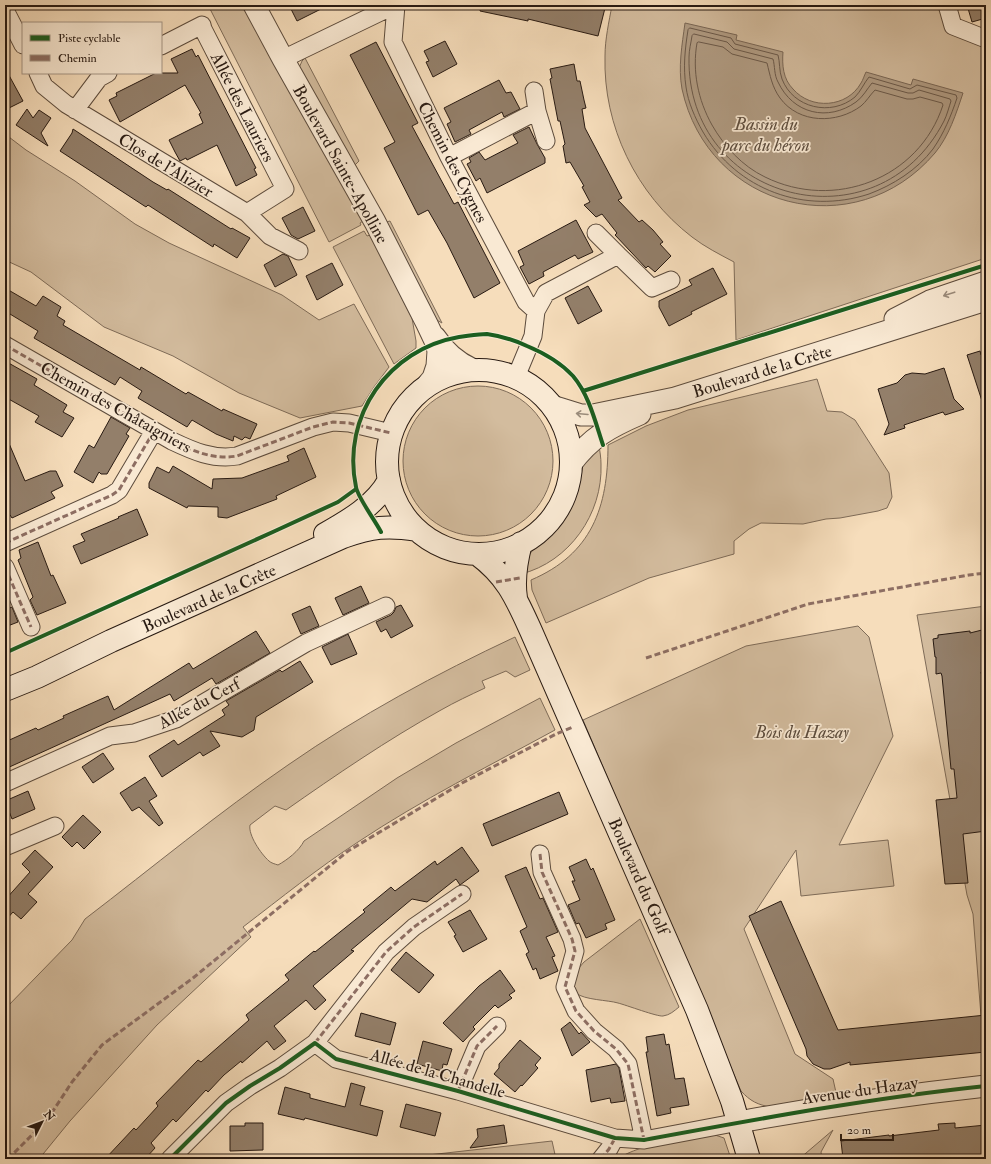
<svg xmlns="http://www.w3.org/2000/svg" width="991" height="1164" viewBox="0 0 991 1164" font-family="'IM FELL Double Pica',serif">
<rect width="100%" height="100%" fill="#f6ddbb"/>
<filter id="stains"><feTurbulence type="fractalNoise" baseFrequency=".005" numOctaves="4"/><feColorMatrix values="0 0 0 0 .2 0 0 0 0 .09 0 0 0 0 .02 0 0 0 .5 -.17"/></filter>
<radialGradient id="worn" r=".72"><stop offset=".6" stop-color="#630" stop-opacity="0"/><stop offset="1" stop-color="#630" stop-opacity=".3"/></radialGradient>
<!-- green -->
<path fill="#d3bc9e" stroke="#7e6b58" d="M208,5H244L276,66L363,221L360,223L361,225L329,242Z
M612,5H940L986,41V258L736,340L734,262C719,254 705,247 692,237C636,194 603,126 605,56C605,39 609,22 612,5Z
M305,58L359,161L355,165L299,68L302,61Z
M5,134L26,150L75,181L135,224L169,243L282,295L319,320L354,304L389,367L374,387L362,406L300,418L239,393L173,356L104,327L31,272L5,260Z
M390,221L442,323L435,319L386,222Z
M364,231L367,236L370,235L412,318L416,341V348L394,364L333,247Z
M817,379L827,411L842,412L855,420L889,473L892,497L887,508L878,511L840,518L826,519L803,524L761,523L749,529L734,541V554L649,578L546,623L532,590L531,580C592,554 608,507 608,445L646,426L688,410Z
M403 461a75 75 0 1 1 150 0a75 75 0 1 1-150 0Z
M599,446C600,452 601,458 601,464C603,514 569,562 521,574L528,556L533,550L551,536L568,514L578,490L583,464Z
M986,606V1015L981,1016L973,914L967,895L917,615Z
M858,626L869,637L893,736L839,845L888,840L894,886L801,896L796,850L744,929L795,1054L833,1079L837,1097L771,1107C758,1105 750,1101 741,1091L583,720L746,646Z
M515,637L530,670L515,677L506,671L482,681L485,688C470,695 455,702 441,710C387,740 336,775 286,810L275,806L250,825C248,835 261,854 269,861C271,863 275,864 278,865C287,860 299,851 304,841L397,778L456,743L540,698L555,730C489,766 421,800 358,842C318,868 281,898 243,927L251,937L157,1025L70,1121L39,1159H5V1009L72,940L85,919C153,867 218,813 288,765C360,715 436,674 515,637Z
M640,919L679,1007C674,1011 670,1015 663,1016C658,1017 626,1005 618,1003C608,1000 584,1000 576,993C572,990 573,981 572,976L584,962Z
M833,1130L821,1152L822,1159H799Z
M712,1134L724,1138L731,1159H617C645,1142 680,1140 712,1134Z
M552,1141L556,1159H393Z"/>
<!-- water -->
<path fill="#b09b82" stroke="#7a6755" d="M685,23L737,35L736,40L783,52C782,65 783,79 793,89C811,110 847,108 861,83C863,80 864,76 866,72L911,85L913,79L963,93C956,114 949,136 935,153C855,247 708,209 682,89C678,67 682,45 685,23Z"/>
<g fill="none" stroke-linecap="round" stroke-linejoin="round">
<!-- shore -->
<path stroke="#6c5a4a" stroke-width="1" d="M690,28L731,38L735,44L778,55C780,62 779,71 782,79C793,108 831,117 855,97C861,91 864,83 869,77L910,89L917,85L956,95L957,98C951,116 944,133 933,149C917,170 893,185 869,194C805,215 737,190 703,132C695,118 688,102 686,87C683,67 685,49 688,30Z
M694,34L727,42L734,49L773,59C775,66 774,75 778,82C793,114 828,122 856,102C863,97 867,89 872,83L908,93H913L919,90L950,99L951,101C949,107 947,115 944,121C877,251 686,202 689,57C689,50 691,43 692,36Z
M699,42L723,47L732,54L767,63C770,75 772,87 780,98C799,124 837,124 861,106C866,102 870,95 875,90L907,99H913L920,97L942,103L943,105C919,179 834,211 765,177C742,166 724,146 712,125C698,100 692,71 697,43Z"/>
</g>
<!-- building -->
<path fill="#937f6a" stroke="#281a12" d="M289,5H329L297,21Z
M481,5H594L605,8L598,36L528,19V21L480,11Z
M967,5H986V18L972,22Z
M445,41L457,64L433,77L426,62L429,61L424,51Z
M376,42L418,123L412,126L454,204L458,202L500,283L474,298L447,243L428,210L418,215L384,148L395,142L350,55Z
M192,49L196,57L198,55L256,168L254,169L257,175L236,186L217,145L187,160L186,158L180,161L175,152L169,140L203,123L199,114L201,113L185,85L120,122L109,100L117,96L116,93L156,73H178L171,59Z
M574,64L577,81H580L584,100L586,108L582,109L585,128L622,198L618,200L639,222L642,220L653,230L663,242L660,244L671,256L655,272L648,266L646,268L615,235L617,233L602,214L596,217L584,205L590,202L582,187L584,186L570,162L566,163L563,146L565,144L560,121H558L550,79L552,78L550,69Z
M5,68L23,101L5,110Z
M499,80L506,93L511,92L520,109L504,117L502,112L469,130L471,134L455,142L447,124L451,122L444,108Z
M27,109L33,118L39,110L51,118L41,133L48,146L16,125Z
M529,127L537,144L545,158V163L487,193L480,178L476,181L467,164L471,162L469,158L479,152L485,160L518,143L513,135Z
M73,129L153,182L167,190L168,189L231,229L232,228L250,238L237,258L214,244L213,247L148,205L146,207L60,151L72,133Z
M303,207L315,231L298,239L291,235L282,218Z
M576,220L593,252L578,259L575,255L543,272L544,276L529,284L520,267L524,265L518,251Z
M283,254L288,256L297,275L275,287L264,265Z
M332,263L343,285L317,300L306,276Z
M713,268L727,294L691,312L692,314L669,326L659,307V301L692,285L689,280Z
M588,286L602,311L578,324L565,298Z
M5,288L36,306L43,296L61,307L57,316L65,321L63,325L140,370L141,367L186,394L188,392L222,411L223,409L257,424L250,439L245,437L242,440L234,436L233,441L216,434L192,420L187,427L138,398L142,391L120,377L115,385L34,338L38,331L5,311Z
M980,351L981,355L986,353V404H983L967,355Z
M5,361L37,379L34,385L67,405L63,412L74,418L62,437L35,422L39,416L5,397Z
M944,368L954,399L964,409L945,415L943,412L904,425L905,428L884,435L889,424L878,389L897,383L905,375L912,373L925,374Z
M111,417L130,428L126,434L129,436L107,474H101L99,472L93,483L74,472L89,445L94,448Z
M5,434L25,481L50,471H56L63,486L51,492L55,498L12,518L10,515L5,517Z
M304,448L316,477L276,496L277,499L227,518L218,517V507L188,506L187,508L149,488V483L157,467L169,473L173,466L212,489L213,479L242,478L289,461L287,456Z
M137,509L148,535L81,564L73,546L85,541L81,534L119,518L118,517Z
M38,542L51,576L53,575L66,603L37,615L30,600L33,597L18,560L21,558L19,550Z
M361,586L369,603L343,615L335,598Z
M401,605L413,626L391,638L386,629L381,632L376,622L391,615L394,612L396,607Z
M310,606L319,626L301,634L292,614Z
M12,607L18,622L5,627V610Z
M986,629V672H981L986,696V831L963,834L968,883L945,884L936,800L957,798L954,769H951L942,676L941,673L936,674V657H935L933,639L938,638V635L970,631V633Z
M256,631L270,653L216,684L212,678L174,701L170,694L5,769V742L36,728L38,730L64,718L63,716L108,696L114,710L189,663L193,669Z
M348,634L357,654L331,665L322,647Z
M300,661L313,682L256,717L254,730L242,737L210,731L220,746L203,756L200,752L162,777L149,756L174,740L178,745L225,715L222,710L229,705L226,701L280,670L282,672Z
M103,753L114,769L93,783L82,767Z
M145,777L157,796L149,801L163,823L159,826L139,807L132,811L120,793Z
M28,791L35,809L12,819L5,801Z
M559,792L568,814L492,846L483,824Z
M83,815L101,832L84,849L77,842L72,847L62,837Z
M462,847L479,871L460,885L456,879L427,902L412,899L351,950L354,951L313,986L326,1000L315,1010L306,1000L274,1026L286,1041L274,1050L267,1041L242,1063L241,1061L224,1075L208,1092L206,1090L176,1122L173,1119L151,1143L155,1148L145,1159H105L134,1128L136,1130L158,1106L156,1103L198,1060L201,1062L249,1020L246,1015L289,980L285,975L314,951L315,952L365,912L363,910L391,887L395,891L435,861L437,865Z
M35,850L53,867L28,894L37,902L21,919L13,912L5,921V900L30,872L22,864Z
M586,859L591,870L593,868L615,920L605,924L607,929L586,938L579,923L576,924L568,905L580,900L572,881H575L569,867Z
M526,867L540,899L543,898L558,932L546,937L555,956L552,957L558,971L540,979L536,968L533,970L526,954L529,952L520,931L527,927L505,876Z
M781,901L838,1030L986,1015V1052L850,1065V1062L830,1069H824L813,1064L807,1056L806,1049L749,916Z
M470,910L487,939L463,952L454,936L456,935L448,922Z
M406,952L434,975L419,993L391,970Z
M500,970L515,991L509,995L512,998L498,1008L495,1005L473,1027L475,1029L463,1042L443,1023L479,986Z
M361,1013L396,1023L390,1045L355,1036Z
M570,1022L579,1034L581,1032L590,1042L572,1056L561,1029Z
M664,1034L666,1045L669,1044L675,1079L684,1078L689,1105L670,1108L671,1113L657,1116L646,1052H648L646,1037Z
M520,1040L541,1058L535,1065L538,1068L522,1086L521,1085L515,1092L494,1074L499,1068V1064Z
M423,1041L452,1049L447,1065L443,1064L442,1071L417,1064Z
M616,1064L619,1068L625,1101L611,1103L610,1098L591,1102L586,1070Z
M351,1083L365,1087L360,1105L383,1111L377,1136L305,1118L304,1120L278,1114L285,1087L310,1094V1098L345,1107Z
M406,1104L441,1113L435,1136L400,1127Z
M245,1123H263V1150L230,1151V1126H245Z
M955,1123V1128L986,1125V1159H843L841,1141L889,1135V1136L939,1130L938,1124Z
M504,1125L507,1143L470,1148L478,1137L477,1129Z"/>
<g fill="none" stroke-linecap="round" stroke-linejoin="round">
<defs>
<path id="minor" d="M396,5L393,42L449,157L526,302L536,311
M947,5L953,26L986,39
M5,10L23,45
M161,46L202,25L203,29L285,189L247,213
M283,59L395,5
M38,73L44,86L66,104L247,213L270,236L299,251
M534,91L537,111L546,141
M75,110L99,78L108,73
M449,157L537,111
M596,233L618,255
M5,345L172,441C193,451 213,460 237,456L313,427L333,422L349,423L391,433
M516,377L533,336L536,311L546,293L618,255L652,288L671,280
M5,543L112,495L119,490L154,431
M5,567L31,627
M5,783L110,736L134,733L176,719L306,643L386,606
M5,847L55,826
M540,854L542,872L572,939L575,951L565,987L576,1011L594,1031L616,1049L628,1064L644,1140
M315,1043L386,952L414,927L462,894
M458,1091L477,1046L497,1026
M170,1159L226,1103L250,1086L280,1068L315,1043L336,1059L458,1091L615,1138L644,1140L739,1122
M601,1159L609,1149L615,1138"/>
<path id="tertiary" d="M254,5L283,59L375,222L427,324L436,343L438,351L437,366L433,378L428,384
M895,319L930,301L986,282
M435,337C445,352 456,362 472,369
M552,406L581,415H593L675,398L986,300
M571,464C591,437 610,427 640,414
M739,1122C821,1107 903,1095 986,1086"/>
<path id="secondary" d="M387 462a92 92 0 1 1 184 0a92 92 0 1 1-184 0Z
M325,534C348,521 376,505 389,480
M477,554C507,576 516,598 531,631L697,1010L732,1101L749,1159
M516,598C513,579 516,562 521,543
M5,690L37,677L111,641L343,537C372,527 387,525 417,530"/>
</defs>
<!-- minor casing -->
<use href="#minor" stroke="#5c4b3c" stroke-width="19"/>
<!-- tertiary casing -->
<use href="#tertiary" stroke="#5c4b3c" stroke-width="23"/>
<!-- secondary casing -->
<use href="#secondary" stroke="#281a12" stroke-width="24"/>
<!-- minor -->
<use href="#minor" stroke="#f9e9d3" stroke-width="17"/>
<!-- tertiary -->
<use href="#tertiary" stroke="#f9e9d3" stroke-width="21"/>
<!-- secondary -->
<use href="#secondary" stroke="#f9e9d3" stroke-width="22"/>
<!-- quiet -->
<path stroke="#8d6e63" stroke-width="3" stroke-dasharray="6 3" stroke-linecap="butt" d="M5,345L172,441C193,451 213,460 237,456L313,427L333,422L349,423L391,433
M5,543L112,495L119,490L154,431
M5,567L31,627
M496,582L520,578
M646,658L808,604L969,575L986,573
M540,854L542,872L572,939L575,951L565,987L576,1011L594,1031L616,1049L628,1064L644,1140
M315,1043L386,952L414,927L462,894
M458,1091L477,1046L497,1026
M8,1159L33,1134L51,1114L72,1082L102,1045L193,978L348,851L462,783L556,734L573,727
M601,1159L609,1149L615,1138"/>
<defs>
<path id="cycleway" d="M583,391L986,265
M381,532C375,520 358,498 356,487C341,416 389,349 459,337C468,336 478,334 487,334C501,336 514,340 527,346C544,353 560,362 573,376C589,395 595,421 603,445
M5,653L275,531L338,502L356,489
M170,1159L226,1103L250,1086L280,1068L315,1043L336,1059L458,1091L615,1138L644,1140C758,1119 871,1098 986,1086"/>
</defs>
<!-- cycleway casing -->
<use href="#cycleway" stroke="#f9e9d3" stroke-width="6"/>
<!-- cycleway -->
<use href="#cycleway" stroke="#1b5e20" stroke-width="4"/>
</g>
<!-- one-way arrows -->
<defs><path id="oneway-shaft" d="M-6 0H5M1.5-3L5.5 0L1.5 3" fill="none" stroke-width="1.6" stroke-linecap="round" stroke-linejoin="round"/></defs>
<g stroke="#9b8c7c">
<use href="#oneway-shaft" transform="translate(949 294) rotate(162)"/>
<use href="#oneway-shaft" transform="translate(582 414) rotate(-175)"/>
</g>
<g text-anchor="middle" stroke-width="3.5" stroke-linejoin="round" paint-order="stroke">
<!-- street labels -->
<g font-size="17" fill="#281a12" stroke="#f9e9d3">
<text transform="translate(243 107) rotate(63)" y="6">Allée des Lauriers</text>
<text transform="translate(453 162) rotate(63)" y="6">Chemin des Cygnes</text>
<text transform="translate(341 164) rotate(61)" y="6">Boulevard Sainte-Apolline</text>
<text transform="translate(166 165) rotate(31)" y="6">Clos de l'Alizier</text>
<text transform="translate(762 371) rotate(-17)" y="6">Boulevard de la Crête</text>
<text transform="translate(116 407) rotate(29)" y="6">Chemin des Châtaigniers</text>
<text transform="translate(209 598) rotate(-24)" y="6">Boulevard de la Crête</text>
<text transform="translate(199 703) rotate(-28)" y="6">Allée du Cerf</text>
<text transform="translate(639 876) rotate(66)" y="6">Boulevard du Golf</text>
<text transform="translate(438 1073) rotate(16)" y="6">Allée de la Chandelle</text>
<text transform="translate(860 1090) rotate(-8)" y="6">Avenue du Hazay</text>
</g>
<!-- park labels -->
<g font-size="17" font-style="italic" fill="#5b4b3c" stroke="#f9e9d3">
<text x="802" y="738">Bois du Hazay</text>
</g>
<!-- water labels -->
<g font-size="18" font-style="italic" fill="#5e4e3f" stroke="#f9e9d3">
<text x="766" y="130">Bassin du<tspan x="766" dy="21">parc du héron</tspan></text>
</g>
</g>
<!-- margin -->
<rect width="991" height="1164" fill="none" stroke="#f6ddbb" stroke-width="20"/>
<rect x="6" y="6" width="979" height="1152" fill="none" stroke="#281a12" stroke-width="2"/>
<rect x="10" y="10" width="971" height="1144" fill="none" stroke="#281a12"/>
<!-- legend -->
<rect x="22" y="22" width="140" height="52" fill="#f9e9d3" stroke="#a59686"/>
<rect x="30" y="35" width="20" height="6" fill="#1b5e20" stroke="#a59686"/>
<text x="58" y="42" font-size="12" fill="#281a12">Piste cyclable</text>
<rect x="30" y="55" width="20" height="6" fill="#8d6e63" stroke="#a59686"/>
<text x="58" y="62" font-size="12" fill="#281a12">Chemin</text>
<!-- north arrow -->
<g transform="translate(42 1122) rotate(48)" stroke="#f9e9d3" stroke-width="3" paint-order="stroke">
<path d="M0-3L7 15L0 10L-7 15Z" fill="#281a12"/>
<text y="-6" font-size="11" font-weight="bold" text-anchor="middle" fill="#281a12">N</text>
</g>
<!-- scale -->
<path d="M841 1134v6h52v-6" fill="none" stroke="#281a12" stroke-width="2"/>
<text x="847" y="1134" font-size="12" fill="#281a12" stroke="#f9e9d3" stroke-width="3" paint-order="stroke">20 m</text>
<rect width="100%" height="100%" filter="url(#stains)"/>
<rect width="100%" height="100%" fill="url(#worn)"/>
</svg>
